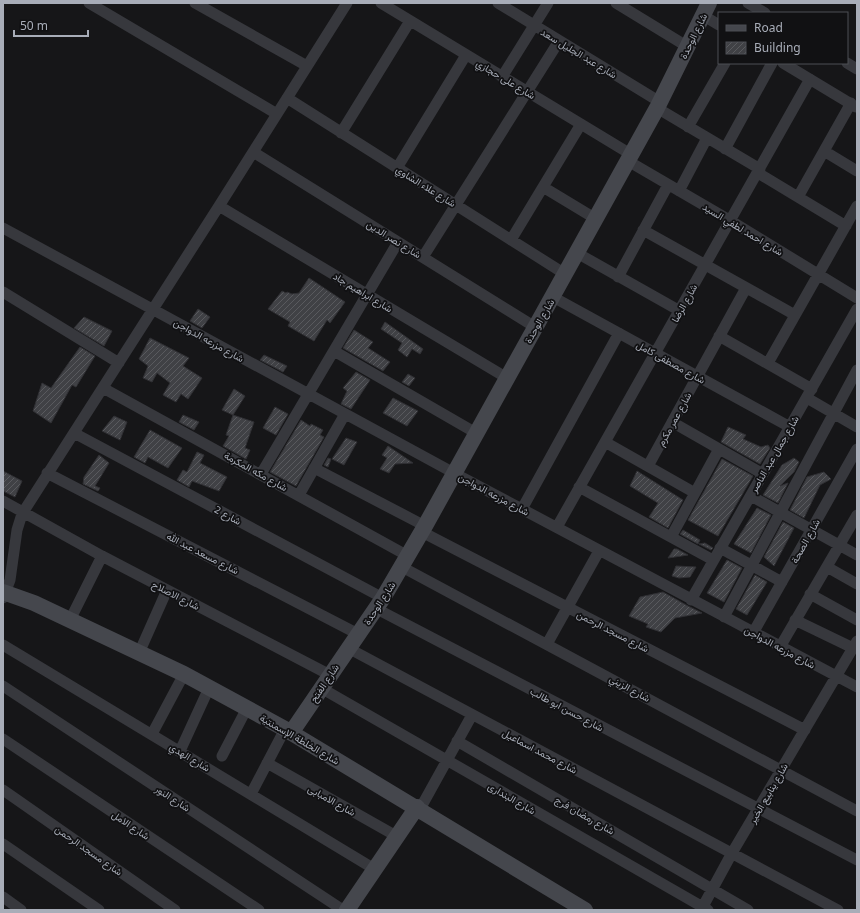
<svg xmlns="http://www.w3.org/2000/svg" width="860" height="913" viewBox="0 0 860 913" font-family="'Noto Sans',Vazirmatn,sans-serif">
<defs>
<pattern id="building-hatch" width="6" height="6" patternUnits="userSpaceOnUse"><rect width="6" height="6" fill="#404145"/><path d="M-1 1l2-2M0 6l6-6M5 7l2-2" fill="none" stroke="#595a5e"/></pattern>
</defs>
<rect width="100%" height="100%" fill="#161618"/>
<!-- building -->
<path fill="url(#building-hatch)" stroke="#303034" d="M309,278L345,302L330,323L327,320L314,341L288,326L290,322L268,309L282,291L286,293L287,292L292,294L299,293Z
M198,309L210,317L202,328L190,321Z
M84,317L112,331L104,346L74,328Z
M385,322L423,349L420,354L412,349L407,357L398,350L402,343L381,329Z
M354,330L373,342L368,348L390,362L383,371L343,348Z
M150,338L189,358L183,366L202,378L188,399L181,394L176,402L163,395L170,383L157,373L152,382L143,378L148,366L139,359Z
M80,347L95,356L76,387L72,385L51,423L33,411L42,383L51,388Z
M264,355L287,366L283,372L260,360Z
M356,372L370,380L351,409L341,404L347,391L343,388Z
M408,374L415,378L409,386L402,382Z
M234,389L245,396L233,415L222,410Z
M393,398L418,411L407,426L383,413Z
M275,407L288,414L276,435L263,428Z
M183,415L199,422L194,430L179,422Z
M233,415L254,422L245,448L250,450L246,459L223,446L229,436L226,435Z
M114,416L127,422L120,440L102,431Z
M301,420L310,426L311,424L323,430L320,435L324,437L296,486L270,472Z
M728,427L746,435L743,439L761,447L768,445L770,448L760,464L721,442Z
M150,430L182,448L168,468L148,457L145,463L134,457Z
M346,438L357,442L344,465L332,459Z
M388,446L413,463L395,464L389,473L380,469L387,458L382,455Z
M197,452L204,455L200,463L227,477L219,491L192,481L189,487L177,480L183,470L187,472Z
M99,455L109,463L95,486L100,488L98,491L83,484L84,477Z
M328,458L331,459L328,467L324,465Z
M794,458L799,462L794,472L780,486L788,483L778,503L763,495L782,465Z
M722,459L753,476L718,536L688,520Z
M3,471L22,481L15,497L3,491Z
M637,471L683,500L668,528L649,517L658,503L630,486Z
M824,472L831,479L820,485L804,518L790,510L807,477Z
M757,508L771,515L751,553L734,544Z
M783,522L794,528L774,566L764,557Z
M683,530L700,540L698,544L680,534Z
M705,543L713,548L711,550L699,544Z
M674,549H677L688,555L668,558Z
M727,560L742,568L724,602L707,593Z
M676,566L696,567L690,577L679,578L672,576Z
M755,575L767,582L747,615L736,609Z
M663,592L688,606L702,613L675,618L661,632L646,627L648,624L629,616L640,597Z"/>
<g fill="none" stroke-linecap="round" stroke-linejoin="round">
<!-- street -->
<path stroke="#37383d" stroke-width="11" d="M89,3L277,114
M195,3L307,66
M381,3L632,155
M498,3L660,102
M616,3L688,47
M748,3L765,13
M704,16L719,25
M783,63L856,107
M847,63L857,69
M502,77L548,3
M287,98L565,274
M657,108L760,169
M688,127L725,63
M341,133L410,21
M725,149L772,63
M824,151L857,171
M253,152L535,327
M628,161L731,221L857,298
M397,168L466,55
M758,173L846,226
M543,187L596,219
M679,191L707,138
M798,197L851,103
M219,206L507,378
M3,228L454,473L857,687
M643,230L795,315
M511,240L581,124
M577,253L680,311
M423,257L559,41
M618,277L668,185
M3,292L119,363
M553,297L790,427
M719,336L812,389
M334,351L476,433
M768,363L857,206
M103,388L408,556
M807,398L857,427
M672,422L763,474
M74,433L383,598
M605,442L695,493
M648,466L746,288
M314,468L425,526
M47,473L358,634
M261,474L398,242
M579,487L713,560
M299,495L345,414
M751,496L857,555
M3,501L102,556L330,675
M522,509L619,333
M557,527L810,79
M422,532L805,730
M671,537L719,449
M720,548L782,582
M402,567L857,811
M827,567L857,584
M810,594L857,620
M3,598L10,580L17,530L22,514L219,206L347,3
M691,600L857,309
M375,608L857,860
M724,617L857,370
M70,620L102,556
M795,620L853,648
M753,633L857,449
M547,644L599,551
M3,645L376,870
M780,647L857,515
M348,648L838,910
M139,653L167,590
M3,686L343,910
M321,688L708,910
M152,734L184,674
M3,739L259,910
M457,741L748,910
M180,751L209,688
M222,756L247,708
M267,763L398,837
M3,790L175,910
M251,794L285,729
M420,809L472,715
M3,844L99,910
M3,897L21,910
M701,910L732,853L857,641"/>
<!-- secondary -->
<path stroke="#45474d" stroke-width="16" d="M3,592L34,603L184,674L285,729L585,910
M291,733L383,598L425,526L657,108L709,3
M347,910L417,807"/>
</g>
<g text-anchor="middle" stroke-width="3.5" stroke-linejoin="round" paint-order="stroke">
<!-- street labels -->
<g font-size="10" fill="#a8adb8" stroke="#111113">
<text transform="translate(693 36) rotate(-64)" y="4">شارع الوحدة</text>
<text transform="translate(579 53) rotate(31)" y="4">شارع عبد الجليل سعد</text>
<text transform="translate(506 79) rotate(31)" y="4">شارع على حجازي</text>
<text transform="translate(426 186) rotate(32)" y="4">شارع علاء الشاوي</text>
<text transform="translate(743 229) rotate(31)" y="4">شارع احمد لطفي السيد</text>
<text transform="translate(394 239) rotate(32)" y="4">شارع نصر الدين</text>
<text transform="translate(363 292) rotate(31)" y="4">شارع ابراهيم جاد</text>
<text transform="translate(684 303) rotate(-61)" y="4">شارع الرضا</text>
<text transform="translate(539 321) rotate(-60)" y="4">شارع الوحدة</text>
<text transform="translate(209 340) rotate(29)" y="4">شارع مزرعه الدواجن</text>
<text transform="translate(671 362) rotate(29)" y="4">شارع مصطفى كامل</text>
<text transform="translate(674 419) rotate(-61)" y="4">شارع عمر مكرم</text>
<text transform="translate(774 454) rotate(-60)" y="4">شارع جمال عبد الناصر</text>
<text transform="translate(256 471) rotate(29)" y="4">شارع مكه المكرمة</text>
<text transform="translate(494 494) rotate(28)" y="4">شارع مزرعه الدواجن</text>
<text transform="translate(228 515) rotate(28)" y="4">شارع 2</text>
<text transform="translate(805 541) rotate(-61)" y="4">شارع الصحة</text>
<text transform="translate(203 553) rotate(27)" y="4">شارع مسعد عبد الله</text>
<text transform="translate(176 595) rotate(27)" y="4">شارع الاصلاح</text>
<text transform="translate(379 603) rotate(-57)" y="4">شارع الوحدة</text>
<text transform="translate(613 631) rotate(27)" y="4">شارع مسجد الرحمن</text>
<text transform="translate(780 647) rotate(28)" y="4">شارع مزرعه الدواجن</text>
<text transform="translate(324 683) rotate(-56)" y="4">شارع الفتح</text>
<text transform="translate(630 688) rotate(29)" y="4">شارع الزيني</text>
<text transform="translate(567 709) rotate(28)" y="4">شارع حسن ابو طالب</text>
<text transform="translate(300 739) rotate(30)" y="4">شارع الخلطة الإسمنتية</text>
<text transform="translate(540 751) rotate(28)" y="4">شارع محمد اسماعيل</text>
<text transform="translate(190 757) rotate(31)" y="4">شارع الهدي</text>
<text transform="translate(768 793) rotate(-60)" y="4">شارع ينابيع الخير</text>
<text transform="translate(173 798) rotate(33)" y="4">شارع النور</text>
<text transform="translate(512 798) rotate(30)" y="4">شارع البندارى</text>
<text transform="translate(332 800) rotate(29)" y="4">شارع الامبابى</text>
<text transform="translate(585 815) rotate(30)" y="4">شارع رمضان فرج</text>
<text transform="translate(131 825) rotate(34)" y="4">شارع الامل</text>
<text transform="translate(89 850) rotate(35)" y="4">شارع مسجد الرحمن</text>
</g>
</g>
<!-- border -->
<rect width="860" height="913" fill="none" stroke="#a8adb8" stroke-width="8"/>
<!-- legend -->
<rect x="718" y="12" width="130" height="52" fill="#111113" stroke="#4d4f55"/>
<rect x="726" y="25" width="20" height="6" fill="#45474d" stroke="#4d4f55"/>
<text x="754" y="32" font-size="12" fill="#a8adb8">Road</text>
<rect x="726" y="42" width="20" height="12" fill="url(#building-hatch)" stroke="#4d4f55"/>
<text x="754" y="52" font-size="12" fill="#a8adb8">Building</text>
<!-- scale -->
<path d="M14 30v6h74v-6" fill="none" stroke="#a8adb8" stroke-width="2"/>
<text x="20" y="30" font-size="12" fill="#a8adb8" stroke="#111113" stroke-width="3" paint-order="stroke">50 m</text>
</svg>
